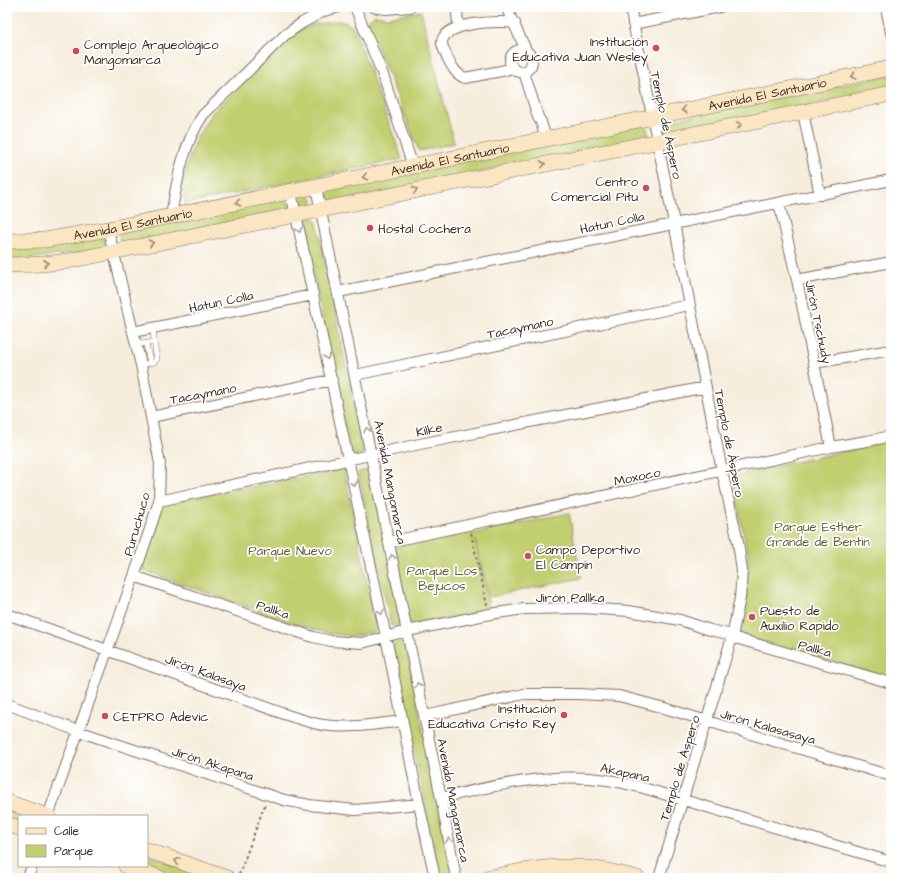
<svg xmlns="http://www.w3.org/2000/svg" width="898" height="885" viewBox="0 0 898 885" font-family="'Architects Daughter',sans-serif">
<rect width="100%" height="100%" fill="#fff"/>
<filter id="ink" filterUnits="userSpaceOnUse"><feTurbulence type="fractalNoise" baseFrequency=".025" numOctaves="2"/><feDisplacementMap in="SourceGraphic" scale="8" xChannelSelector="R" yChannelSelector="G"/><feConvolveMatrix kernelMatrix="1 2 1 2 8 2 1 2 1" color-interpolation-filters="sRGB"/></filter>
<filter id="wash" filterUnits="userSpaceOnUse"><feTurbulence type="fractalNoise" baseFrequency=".012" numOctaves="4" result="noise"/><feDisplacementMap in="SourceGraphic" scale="16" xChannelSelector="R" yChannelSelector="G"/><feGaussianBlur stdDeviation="0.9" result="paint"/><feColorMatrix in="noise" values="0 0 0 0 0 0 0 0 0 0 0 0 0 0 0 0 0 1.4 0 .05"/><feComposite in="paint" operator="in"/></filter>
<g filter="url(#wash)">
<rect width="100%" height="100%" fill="#f6eddc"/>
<!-- green -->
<path fill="#c2cf71" stroke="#7e7c48" d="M421,11L454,143L419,151L369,26L368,21L369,19L376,15L388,17Z
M339,21L347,23L354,28L402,159L185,204L182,183L188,161L196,139L211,114L266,61L283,43L296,33L311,25Z
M891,75V88L664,135L660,133L658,126L661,122Z
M643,124L647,128L649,137L326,204L323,201L321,194L324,190Z
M301 201a6 6 0 1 1 12 0a6 6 0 1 1-12 0Z
M285,198L289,202L290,209L123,245L120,242L119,234Z
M313,217L317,223L364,454L351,455L303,224L305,220Z
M99,235L103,238L106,246L103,250L7,261V246Z
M891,441V678L738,635L747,594L748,555L732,476Z
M344,469L377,631L355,636L341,635L323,632L295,624L140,569L161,504Z
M370,469L402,624L391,626L358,472Z
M569,513L581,578L489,597L475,540L490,611L413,624L409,622L395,548L398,543L472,530L473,534Z
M401,641L405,644L453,874L440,876L392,646L396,643Z
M7,806L37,816H19V824L7,820Z
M147,855L214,878H175L142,866H147Z
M593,873L597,878H514L533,874Z"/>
</g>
<g filter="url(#ink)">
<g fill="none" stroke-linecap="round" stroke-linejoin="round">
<defs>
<path id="lane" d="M153,328L154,342
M136,340L142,344L154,342L157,359L154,362L141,365
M146,344L150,363"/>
<path id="street" d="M355,7L383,75L413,167
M373,7L386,9L410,7
M459,7C456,13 457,20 460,26
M506,7L527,52
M630,7L674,223L722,471L738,542L742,571L740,598L732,637L659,878
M886,7L891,33
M633,24L720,7
M510 61a11 11 0 1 1 22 0a11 11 0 1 1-22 0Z
M512,66L506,70L465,78C455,74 452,66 447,57C446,53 442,47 442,43C442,22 500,20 515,23
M524,72L538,117L541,122L546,139
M803,112L820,195
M316,187L441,798L456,878
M291,192L386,637L419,804L435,878
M779,203L797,280L831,447
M171,216C177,181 183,144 203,115L285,35L302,23L324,11L339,7
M797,280L891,262
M338,292L891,180
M133,332L313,295
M814,363L891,350
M355,375L689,305
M151,417L332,380
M159,501L420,444L706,387
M389,542L831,447L867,441L891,436
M134,576L313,637L331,641L362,643L407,631L490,614L524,609L583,608L629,611L680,620L710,630L732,635
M7,614L287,715C299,719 311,723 323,725C349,729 376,724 402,721
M732,637L891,683
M7,704L78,731L284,800L309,805L355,810L419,804
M425,716L524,694H578L619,696L661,707L707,721L891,776
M441,798C496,785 551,772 607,780C618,781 629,785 640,787L891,862
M48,816L134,576L152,523L159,501L160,464L141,365L108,229
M28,878L32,866"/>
<g id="secondary">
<path id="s1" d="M7,241L45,240L108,229L891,68"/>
<path d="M7,265L43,264L68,261L891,94"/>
<path d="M7,802L48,816"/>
<path d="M7,824L19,828"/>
<path d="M147,850L227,878"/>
<path d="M126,866L160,878"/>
<path d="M486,878C513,873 541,866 569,867C592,867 615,872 637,878"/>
</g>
</defs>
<!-- lane casing -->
<use href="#lane" stroke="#7c6e60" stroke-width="6"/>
<!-- street casing -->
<use href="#street" stroke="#7c6e60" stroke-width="12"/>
<!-- secondary casing -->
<use href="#secondary" stroke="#7c6e60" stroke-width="16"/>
<!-- path -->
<path stroke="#7c6e60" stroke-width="2" stroke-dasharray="3 3" stroke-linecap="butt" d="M471,533L487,605
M239,875L265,804"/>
<!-- lane -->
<use href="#lane" stroke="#fff" stroke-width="5"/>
<!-- street -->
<use href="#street" stroke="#fff" stroke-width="10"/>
<!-- secondary -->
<use href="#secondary" stroke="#fbe6c4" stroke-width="15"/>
</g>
<!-- one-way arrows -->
<defs><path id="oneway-chevron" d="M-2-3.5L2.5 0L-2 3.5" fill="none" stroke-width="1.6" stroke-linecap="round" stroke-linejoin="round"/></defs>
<g stroke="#9b8871">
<use href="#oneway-chevron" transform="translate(853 76) rotate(169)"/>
<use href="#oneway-chevron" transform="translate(684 110) rotate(169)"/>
<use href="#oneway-chevron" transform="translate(739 125) rotate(-11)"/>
<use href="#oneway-chevron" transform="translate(543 164) rotate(-12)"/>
<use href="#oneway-chevron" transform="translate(365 177) rotate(168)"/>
<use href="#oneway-chevron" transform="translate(415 190) rotate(-12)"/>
<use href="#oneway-chevron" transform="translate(238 203) rotate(168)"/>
<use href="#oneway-chevron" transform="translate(151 243) rotate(-12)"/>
<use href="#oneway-chevron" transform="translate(46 263) rotate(-6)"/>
<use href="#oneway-chevron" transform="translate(177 861) rotate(-161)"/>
</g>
<g stroke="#a79f9a">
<use href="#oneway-chevron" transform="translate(299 230) rotate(78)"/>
<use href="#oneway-chevron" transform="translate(327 357) rotate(78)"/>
<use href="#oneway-chevron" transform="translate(367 430) rotate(-102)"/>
<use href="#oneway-chevron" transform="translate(354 484) rotate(78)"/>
<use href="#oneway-chevron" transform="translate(392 557) rotate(-101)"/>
<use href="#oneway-chevron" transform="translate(381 612) rotate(78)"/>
<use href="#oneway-chevron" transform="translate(418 685) rotate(-102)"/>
<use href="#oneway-chevron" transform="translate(449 840) rotate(-100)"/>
</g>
</g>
<!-- markers -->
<g fill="#d1495b" stroke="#fff" stroke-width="1.5">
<circle cx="656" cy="48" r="4"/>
<circle cx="76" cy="51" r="4"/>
<circle cx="646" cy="188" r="4"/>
<circle cx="370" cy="228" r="4"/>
<circle cx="528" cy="556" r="4"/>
<circle cx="752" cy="617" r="4"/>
<circle cx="564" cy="715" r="4"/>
<circle cx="105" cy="716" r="4"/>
</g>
<g text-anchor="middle" stroke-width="3.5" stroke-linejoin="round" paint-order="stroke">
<!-- poi labels -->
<g font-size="13" fill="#3b2a1e" stroke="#fff" text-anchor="start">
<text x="648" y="46" text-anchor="end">Institución<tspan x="648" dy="15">Educativa Juan Wesley</tspan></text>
<text x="84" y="49">Complejo Arqueológico<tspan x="84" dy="15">Mangomarca</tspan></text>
<text x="638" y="186" text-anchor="end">Centro<tspan x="638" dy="15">Comercial Pitu</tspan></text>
<text x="378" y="233">Hostal Cochera</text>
<text x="536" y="554">Campo Deportivo<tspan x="536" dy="15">El Campín</tspan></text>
<text x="760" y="615">Puesto de<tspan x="760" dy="15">Auxilio Rapido</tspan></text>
<text x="556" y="713" text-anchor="end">Institución<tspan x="556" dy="15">Educativa Cristo Rey</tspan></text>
<text x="113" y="721">CETPRO Adevic</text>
</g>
<!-- street labels -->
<g font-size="13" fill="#3b2a1e" stroke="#fff">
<text dy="5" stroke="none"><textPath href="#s1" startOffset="775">Avenida El Santuario</textPath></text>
<text transform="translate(667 125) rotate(78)" y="5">Templo de Áspero</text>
<text dy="5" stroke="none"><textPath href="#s1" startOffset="451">Avenida El Santuario</textPath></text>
<text transform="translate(612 222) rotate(-12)" y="5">Hatun Colla</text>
<text dy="5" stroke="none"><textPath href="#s1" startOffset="127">Avenida El Santuario</textPath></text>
<text transform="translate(221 301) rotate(-12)" y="5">Hatun Colla</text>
<text transform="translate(819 322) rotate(78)" y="5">Jirón Tschudy</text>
<text transform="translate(520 327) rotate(-12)" y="5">Tacaymano</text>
<text transform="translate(203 393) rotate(-11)" y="5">Tacaymano</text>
<text transform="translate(429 429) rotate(-12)" y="5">Kilke</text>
<text transform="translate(730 443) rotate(79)" y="5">Templo de Áspero</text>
<text transform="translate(637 476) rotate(-12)" y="5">Moxoco</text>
<text transform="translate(391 482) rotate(79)" y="5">Avenida Mangomarca</text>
<text transform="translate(136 524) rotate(-74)" y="5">Puruchuco</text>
<text x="570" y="602">Jirón Pallka</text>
<text transform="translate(273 609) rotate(19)" y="5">Pallka</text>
<text transform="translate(815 648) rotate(16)" y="5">Pallka</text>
<text transform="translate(206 672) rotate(20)" y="5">Jirón Kalasaya</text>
<text transform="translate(768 726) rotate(16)" y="5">Jirón Kalasasaya</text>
<text transform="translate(213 763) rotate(18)" y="5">Jirón Akapana</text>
<text transform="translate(679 768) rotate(-73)" y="5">Templo de Áspero</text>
<text transform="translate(625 772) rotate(12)" y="5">Akapana</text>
<text transform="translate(454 800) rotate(79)" y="5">Avenida Mangomarca</text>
</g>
<!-- park labels -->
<g font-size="13" fill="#645c37" stroke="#fff">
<text x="818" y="531">Parque Esther<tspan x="818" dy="15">Grande de Bentin</tspan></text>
<text x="290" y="555">Parque Nuevo</text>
<text x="442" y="575">Parque Los<tspan x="442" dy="15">Bejucos</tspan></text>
</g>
</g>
<!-- margin -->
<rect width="898" height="885" fill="none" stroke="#fff" stroke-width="24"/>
<!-- legend -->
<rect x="18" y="815" width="130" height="52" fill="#ffffff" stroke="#b1aaa5"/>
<rect x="26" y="828" width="20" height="6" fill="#fbe6c4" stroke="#b1aaa5"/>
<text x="54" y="835" font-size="12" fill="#3b2a1e">Calle</text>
<rect x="26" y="845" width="20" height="12" fill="#c2cf71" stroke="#b1aaa5"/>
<text x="54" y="855" font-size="12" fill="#3b2a1e">Parque</text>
</svg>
